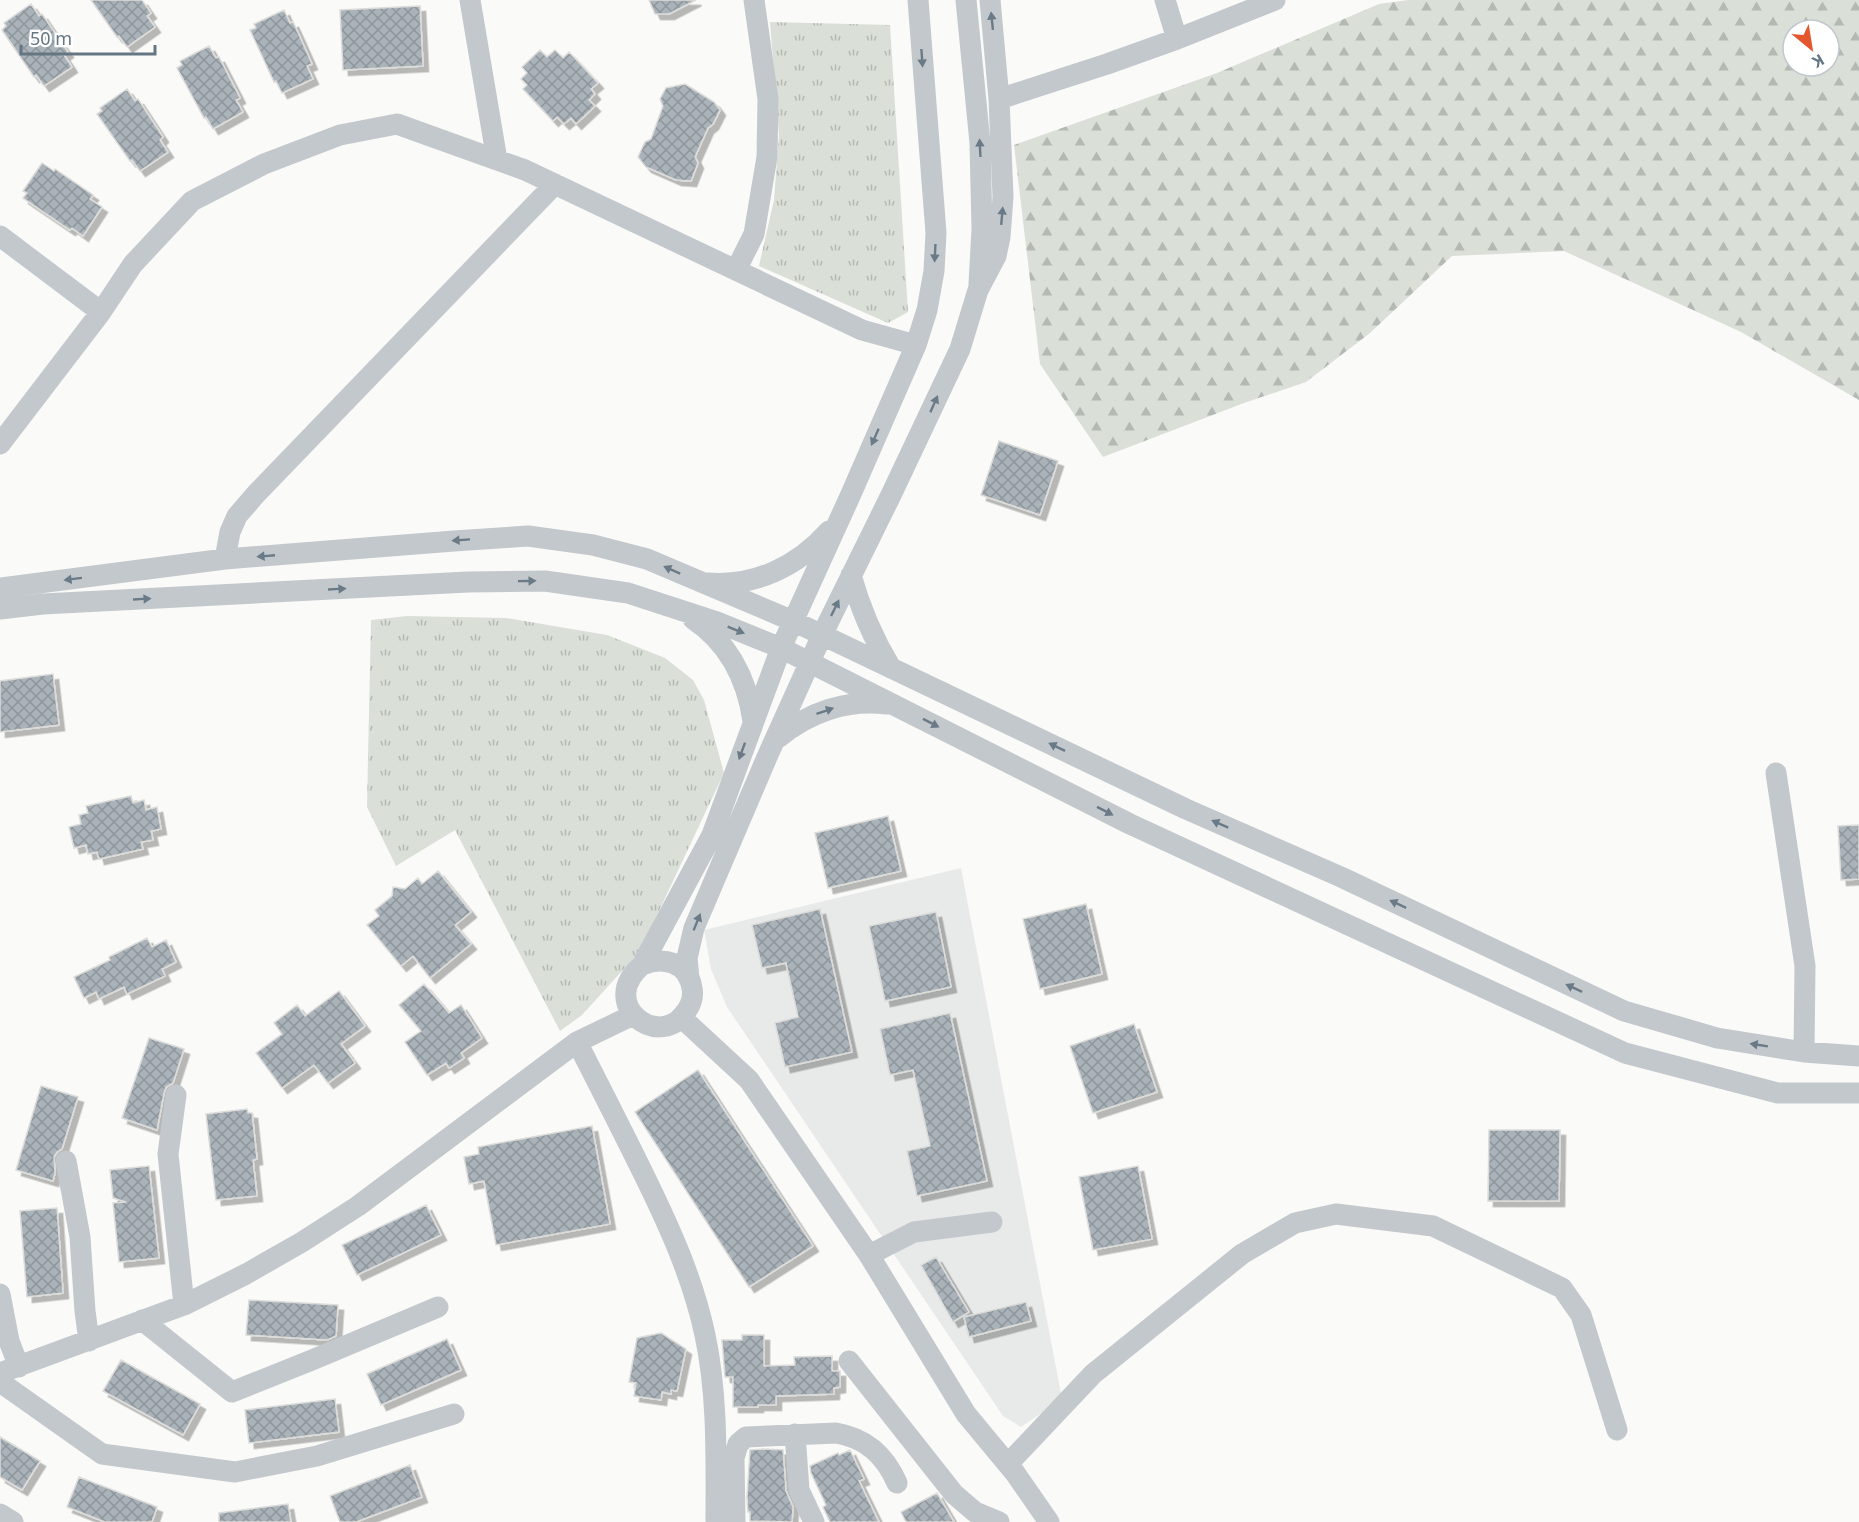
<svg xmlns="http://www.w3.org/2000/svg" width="1859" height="1522" viewBox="0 0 1859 1522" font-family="'Noto Sans',sans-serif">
<defs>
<pattern id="forest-firs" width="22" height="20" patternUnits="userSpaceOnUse" patternTransform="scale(1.5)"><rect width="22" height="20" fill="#dadfd7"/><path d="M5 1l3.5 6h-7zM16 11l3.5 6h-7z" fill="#b4b9b4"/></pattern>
<pattern id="park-tufts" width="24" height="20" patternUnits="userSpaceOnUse" patternTransform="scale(1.5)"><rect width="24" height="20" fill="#dadfd7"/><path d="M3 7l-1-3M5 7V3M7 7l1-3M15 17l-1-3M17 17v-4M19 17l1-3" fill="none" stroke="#b4b9b4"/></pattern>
<pattern id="building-cross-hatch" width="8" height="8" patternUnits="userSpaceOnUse" patternTransform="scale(1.5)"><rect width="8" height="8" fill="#aab3b9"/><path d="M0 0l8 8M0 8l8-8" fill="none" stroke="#8e969c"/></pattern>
<filter id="shadow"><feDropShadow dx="5.5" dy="5.5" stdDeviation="0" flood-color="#0004"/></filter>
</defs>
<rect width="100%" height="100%" fill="#fafaf8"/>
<!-- built -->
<path fill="#e8e9e9" d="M961,868L1062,1399L1021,1427L1003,1416L727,1007L711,969L704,930Z"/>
<!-- forest -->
<path fill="url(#forest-firs)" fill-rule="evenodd" d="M1408,0H1859V400L1741,332L1564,251L1452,256L1370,333L1306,382L1244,403L1103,457L1040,364L1014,145L1217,73L1379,4ZM1793,30H1829V66H1793Z"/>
<!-- park -->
<path fill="url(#park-tufts)" d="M770,22L890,25L908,312L888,323L759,266L774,200L779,135Z
M407,616L506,618L607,635L665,658L693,680L704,700L724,773L640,951L582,1015L560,1031L455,830L396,866L367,807L371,620Z"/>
<!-- building -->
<path fill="url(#building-cross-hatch)" stroke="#dcdcda" stroke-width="1.5" filter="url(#shadow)" d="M91,0H142L151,13L147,16L155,27L127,47L119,36L117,37Z
M649,0H696L669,14H655Z
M31,4L39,16L42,14L68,52L64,55L72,67L44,86L36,75L34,77L2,30L6,26L4,23Z
M420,6L423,66L343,70L340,10Z
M284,10L290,23L293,22L300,37L312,64L307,66L313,79L282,93L276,81L274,82L250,30L256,28L254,24Z
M209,46L216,58L219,57L240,98L236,100L243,112L213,129L206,117L204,118L177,68L182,65L180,61Z
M540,50L547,57L555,50L563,58L569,52L598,83L591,89L595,94L589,100L595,106L576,124L571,118L564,124L557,117L553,121L523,89L527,85L521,79L527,73L522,67Z
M685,84L714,102L720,110L713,124L708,128L695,157L698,163L691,181L676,180L646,167L638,157L645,142L651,139L663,106L660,99L666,88Z
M127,89L135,101L138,99L163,137L160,140L168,152L140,171L132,160L130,161L97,114L102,111L100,108Z
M42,163L54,171L55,169L93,195L90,199L102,207L83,236L72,228L70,230L23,198L27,193L23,191Z
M999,441L1058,461L1040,515L981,495Z
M53,674L59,725L0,732V681Z
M131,796L133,803L144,800L146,810L157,807L161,829L151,831L153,840L141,842L143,849L99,859L97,852L88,854L86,845L74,848L69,827L81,824L79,815L88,813L86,806Z
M888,816L901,871L828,888L815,833Z
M1859,825V879L1841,880L1838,826Z
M438,871L471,912L455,925L471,944L430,978L413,956L401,966L367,925L379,916L375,910L392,896L393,887L405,889L418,878L422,884Z
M1086,904L1102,974L1040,989L1023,919Z
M820,909L852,1052L785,1067L775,1023L798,1017L786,963L762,968L752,925Z
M936,912L951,987L885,1001L869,926Z
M147,938L152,947L166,940L176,962L162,969L165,976L127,994L124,987L99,999L96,992L84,998L74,977L110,960L109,957Z
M424,984L449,1013L461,1005L482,1038L461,1053L464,1058L449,1068L446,1063L427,1075L405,1042L421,1031L399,1005Z
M339,991L365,1026L341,1044L355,1063L328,1083L314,1065L282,1088L256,1053L282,1034L274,1023L297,1005L305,1016Z
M950,1013L987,1181L917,1196L907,1151L930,1146L913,1070L890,1075L880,1029Z
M1134,1024L1157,1092L1093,1113L1070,1046Z
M149,1038L184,1049L173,1083L166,1087L164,1093L157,1130L122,1118Z
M698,1070L813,1246L749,1287L635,1112Z
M41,1086L78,1097L62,1149L57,1152L54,1157L55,1173L53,1181L16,1170Z
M247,1109L248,1113H252L257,1159L253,1160L257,1196L216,1200L206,1114Z
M592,1126L610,1224L496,1245L484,1181L469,1184L464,1157L479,1154L478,1147Z
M1489,1130H1560L1559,1201H1488Z
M149,1166L159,1258L119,1262L113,1203L126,1202L113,1198L110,1170Z
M1138,1166L1152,1239L1093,1250L1079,1177Z
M426,1205L441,1235L357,1275L342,1245Z
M57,1208L63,1293L27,1297L20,1211Z
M936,1257L969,1312L953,1322L921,1265Z
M249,1300L338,1305L336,1336L327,1340L246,1335Z
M1026,1302L1031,1321L969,1337L964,1317Z
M661,1333L686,1349L677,1391L671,1390V1394L662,1392L661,1400L634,1396L636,1383L629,1382L637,1338Z
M742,1335H764V1366L795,1365L794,1357L832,1356V1371H840V1387L834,1388V1394L776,1396V1405H758V1407H733V1377H725L722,1340H742Z
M447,1339L461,1370L381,1405L367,1374Z
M121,1360L200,1404L183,1435L103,1391Z
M335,1399L339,1432L249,1443L245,1410Z
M0,1437L40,1461L22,1490L0,1477Z
M765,1449L783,1450L786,1491L793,1507L792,1522L750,1521V1512H748L747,1497L750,1450Z
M850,1450L864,1479L859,1481L879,1522H830L823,1507L826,1505L811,1473L810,1466L838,1453L839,1455Z
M410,1465L422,1497L356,1522H340L330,1496Z
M79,1477L157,1507L152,1522H105L67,1507Z
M937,1493L954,1522H906L901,1512Z
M288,1504L291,1522H219V1513Z"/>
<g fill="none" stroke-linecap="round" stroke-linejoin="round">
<!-- minor -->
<path stroke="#c3c8cc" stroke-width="21" d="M470,0L497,160
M966,0L980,143L982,229L979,284
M1165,0L1177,39
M999,99L1107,64L1177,39L1275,0
M0,236L101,312
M736,270L754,234L767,157L768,99L754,0
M0,444L101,312L133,264L192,201L264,164L340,135L397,124L525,170L862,330L916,345
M225,559L230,532L237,516L256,494L555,184
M851,575C860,608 873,638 891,668
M708,583C755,587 798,566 829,531
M0,588L225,559L454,541L528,536L593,545L647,559L793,621L1186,809L1341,877L1624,1011L1717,1038L1804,1052L1859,1056
M0,609L43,604L468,582L545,581L628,593L717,622L781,648L1130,824L1625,1053L1778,1093H1859
M693,619C729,643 747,680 753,721
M778,738C809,712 847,699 887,704
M1776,773L1805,966L1804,1052
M642,965C663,956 688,962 692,988C694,998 690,1007 684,1014C657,1050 597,1003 642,965L712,835L781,648L851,494L916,345L927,310L934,271L936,233L918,0
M689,979L687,958L694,928L767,757L822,635L891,495L960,349L978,290L996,256L1000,237L1003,197L999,99L990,0
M682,1018L749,1080L869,1255L966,1414L1015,1473L1049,1522
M577,1042C600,1087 623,1132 645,1177C670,1228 693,1279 705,1335C718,1396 716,1460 716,1522
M176,1095L168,1154L184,1305
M66,1161L80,1237L85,1311L89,1341
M869,1255L914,1232L992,1222
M0,1294L9,1341L19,1367
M142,1320L232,1392L312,1360L438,1307
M849,1361L954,1494L975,1512L999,1522
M0,1373L184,1305L246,1274L302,1242L358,1206L577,1042L633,1015
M0,1382L102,1454L235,1472L317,1456L454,1414
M795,1434L799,1490L814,1522
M1008,1464L1093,1374L1242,1254L1295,1223L1336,1214L1433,1226L1562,1288L1581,1315L1617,1430
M0,1514L13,1522
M735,1522L734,1458L738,1444L746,1437L836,1433C866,1438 885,1455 897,1483"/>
</g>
<!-- one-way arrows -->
<defs><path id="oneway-solid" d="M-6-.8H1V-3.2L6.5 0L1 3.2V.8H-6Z" transform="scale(1.5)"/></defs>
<g fill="#6a7a87">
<use href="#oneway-solid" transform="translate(992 21) rotate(-96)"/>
<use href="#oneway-solid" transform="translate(922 58) rotate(86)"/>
<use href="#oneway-solid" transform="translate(980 148) rotate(-93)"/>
<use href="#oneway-solid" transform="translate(1002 216) rotate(-85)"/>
<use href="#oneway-solid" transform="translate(935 253) rotate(93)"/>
<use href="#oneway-solid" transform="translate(934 404) rotate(-66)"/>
<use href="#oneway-solid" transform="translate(875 437) rotate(114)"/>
<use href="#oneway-solid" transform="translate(461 540) rotate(176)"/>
<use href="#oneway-solid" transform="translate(266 556) rotate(175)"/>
<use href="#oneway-solid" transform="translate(672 570) rotate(-156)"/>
<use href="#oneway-solid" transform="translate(73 579) rotate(173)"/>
<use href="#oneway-solid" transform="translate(527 581) rotate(-1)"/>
<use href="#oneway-solid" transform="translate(337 589) rotate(-3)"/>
<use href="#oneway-solid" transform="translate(142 599) rotate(-3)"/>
<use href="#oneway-solid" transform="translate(835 608) rotate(-64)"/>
<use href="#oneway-solid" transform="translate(736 630) rotate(22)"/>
<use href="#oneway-solid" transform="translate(825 711) rotate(-19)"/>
<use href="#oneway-solid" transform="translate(931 723) rotate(27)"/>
<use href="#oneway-solid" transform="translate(1057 747) rotate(-154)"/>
<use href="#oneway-solid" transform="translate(742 751) rotate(110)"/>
<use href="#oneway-solid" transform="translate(1105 811) rotate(27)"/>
<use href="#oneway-solid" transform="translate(1220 824) rotate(-156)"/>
<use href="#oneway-solid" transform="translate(1398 904) rotate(-155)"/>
<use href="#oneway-solid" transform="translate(697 922) rotate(-68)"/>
<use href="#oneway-solid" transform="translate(1574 988) rotate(-155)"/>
<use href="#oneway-solid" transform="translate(1759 1045) rotate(-171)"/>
</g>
<!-- north arrow -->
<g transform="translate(1811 48) rotate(150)"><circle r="28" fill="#ffffff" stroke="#c1c8cd" stroke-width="1.5"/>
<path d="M0-4.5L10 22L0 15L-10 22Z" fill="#e4572e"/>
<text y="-9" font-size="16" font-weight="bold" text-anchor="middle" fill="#657683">K</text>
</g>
<!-- scale -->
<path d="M21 45v9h134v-9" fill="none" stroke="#657683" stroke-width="3"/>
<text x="30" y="45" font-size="18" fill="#657683" stroke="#ffffff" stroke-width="4.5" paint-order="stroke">50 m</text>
</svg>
